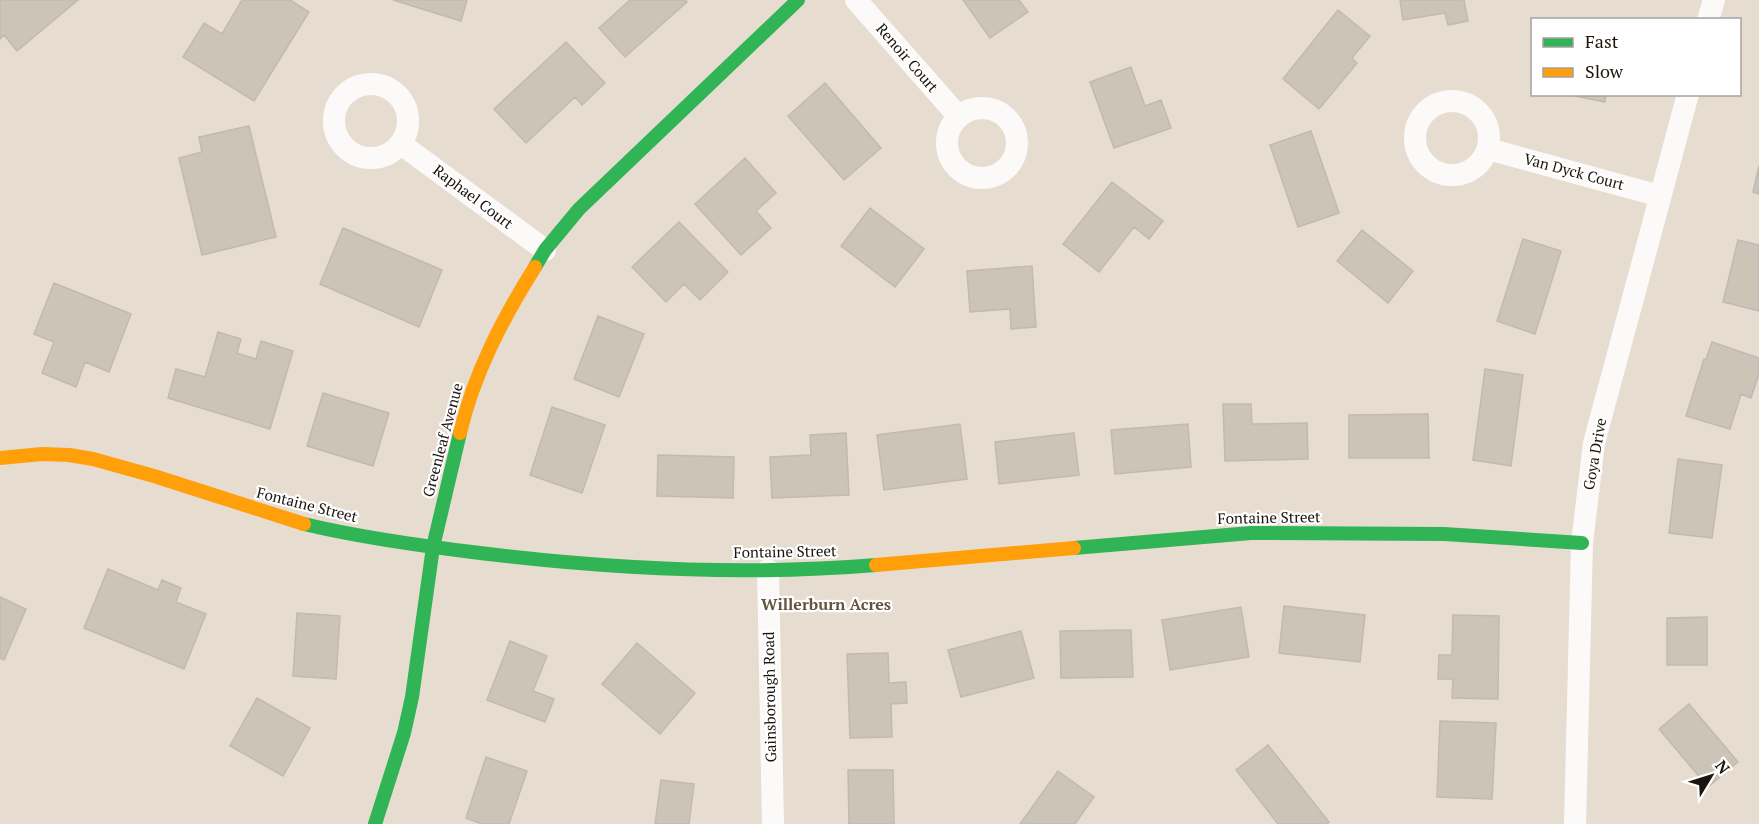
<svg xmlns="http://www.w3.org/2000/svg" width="1759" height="824" viewBox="0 0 1759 824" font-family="'PT Serif',serif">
<rect width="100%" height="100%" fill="#e7dcd0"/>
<!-- building -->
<path fill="#ccc4b6" stroke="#c1bab0" stroke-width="1.5" d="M0,0H78L17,51L4,35L0,39Z
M242,0H290L309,12L254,101L183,57L204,23L222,34Z
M393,0H467L461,21Z
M630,0H685L687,2L625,57L599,28Z
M963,0H1019L1028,12L990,38Z
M1400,0H1464L1468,21L1448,25L1445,13L1403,20Z
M1338,10L1370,36L1352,58L1357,63L1319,109L1283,79Z
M566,42L605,83L582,105L575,97L526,143L494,109Z
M1131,67L1145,106L1161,100L1171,128L1114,148L1090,82Z
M825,83L881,148L844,180L788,116Z
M1565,94H1606L1605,102Z
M249,126L276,237L202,255L179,158L202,152L199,137Z
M1311,131L1339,213L1298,227L1270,145Z
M745,158L776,193L756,211L771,228L741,255L695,204Z
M1759,166V194L1753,192Z
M1112,182L1163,221L1149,239L1134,227L1099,272L1063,244Z
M870,208L924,249L895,287L841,246Z
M679,222L728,272L700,300L684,284L666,302L632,267Z
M343,228L442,270L419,327L320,284Z
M1362,230L1413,271L1388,303L1337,261Z
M1523,239L1561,251L1535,334L1497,321Z
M1738,240L1759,245V311L1723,302Z
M1032,266L1036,327L1011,329L1010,309L970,312L967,271Z
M54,283L131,314L109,372L85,362L76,387L42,373L54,342L34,334Z
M598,316L644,334L619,397L574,379Z
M218,332L241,339L237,353L256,359L261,341L293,351L270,429L168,398L176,369L205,377Z
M1712,342L1759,358V374L1751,398L1741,394L1730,429L1686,416L1704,359H1706Z
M1485,369L1523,375L1511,466L1473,460Z
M323,393L389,413L373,466L307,446Z
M1223,404H1251L1252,424L1307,423L1308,459L1225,461Z
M552,407L605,425L582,493L530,475Z
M1428,414L1429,458H1349V415Z
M960,424L967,479L884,490L877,435Z
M1188,424L1191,467L1115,474L1111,430Z
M846,433L849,495L772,498L770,457L811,455L810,435Z
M1074,433L1079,475L999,484L995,442Z
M658,455L734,457L733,498L657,496Z
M1678,459L1722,465L1712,538L1669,533Z
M108,569L158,590L162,580L181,588L176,602L206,614L184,669L84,628Z
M0,597L26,609L4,660L0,658Z
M1284,606L1365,615L1360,662L1279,653Z
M1241,607L1249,657L1170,670L1162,620Z
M297,613L340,616L336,679L293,676Z
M1453,615L1499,616L1498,699L1452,698L1453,679H1438L1439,655H1452Z
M1707,617V665H1667V618Z
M1131,630L1133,677L1061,678L1060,631Z
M1021,631L1034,678L961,697L948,650Z
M510,641L547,656L533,691L554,699L545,722L487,700Z
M637,643L695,693L660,734L602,684Z
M888,653L889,683L906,682L907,703L891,704L892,737L850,738L847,654Z
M257,698L310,728L283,776L230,746Z
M1689,704L1738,762L1708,787L1659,729Z
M1440,721L1496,723L1492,799L1437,797Z
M1268,745L1329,822L1327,824H1278L1236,770Z
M486,757L527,771L509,824H482L466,818Z
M848,770H893L894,824H849Z
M1058,771L1094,797L1075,824H1020Z
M661,780L694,784L689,824H655Z"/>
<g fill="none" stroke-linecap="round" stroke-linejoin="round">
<!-- street -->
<path stroke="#fbfaf8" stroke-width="22" d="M856,0L959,117
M1708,20L1714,0
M334 121a37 37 0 1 1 74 0a37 37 0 1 1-74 0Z
M1415 138a37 37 0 1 1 74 0a37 37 0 1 1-74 0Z
M947 143a35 35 0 1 1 70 0a35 35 0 1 1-70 0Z
M401,144L545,250
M1488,149L1660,196
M768,570L773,824
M1575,824L1582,543L1594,443L1688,94"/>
<!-- fast -->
<path stroke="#30b455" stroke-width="14" d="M535,267L545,250L579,209L798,0
M304,524C362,538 422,546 480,553C611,569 745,576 876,565
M1074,548L1251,533L1444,534L1582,543
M375,824L404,733L412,697L433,547L460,433"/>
<!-- slow -->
<path stroke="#ff9f0a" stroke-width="14" d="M460,433C474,373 503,318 535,267
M0,458L42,454L69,455L93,459L154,476L304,524
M876,565L1074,548"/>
</g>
<g text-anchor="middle" stroke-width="4.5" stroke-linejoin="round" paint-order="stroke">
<!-- street labels -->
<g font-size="15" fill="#1c150d" stroke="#fff">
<text transform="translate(907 58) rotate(49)" y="5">Renoir Court</text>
<text transform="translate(1574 172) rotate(15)" y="5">Van Dyck Court</text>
<text transform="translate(473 197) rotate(37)" y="5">Raphael Court</text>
<text transform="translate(443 440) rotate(-75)" y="5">Greenleaf Avenue</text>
<text transform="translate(1595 454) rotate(-80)" y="5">Goya Drive</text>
<text transform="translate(307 505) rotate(14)" y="5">Fontaine Street</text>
<text transform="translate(1269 518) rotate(-1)" y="5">Fontaine Street</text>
<text transform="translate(785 552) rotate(-1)" y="5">Fontaine Street</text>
<text transform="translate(770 697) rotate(-91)" y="5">Gainsborough Road</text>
</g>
<!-- neighbourhood labels -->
<g font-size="16" font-weight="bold" fill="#64533f" stroke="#fff">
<text x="826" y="610">Willerburn Acres</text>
</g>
</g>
<!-- legend -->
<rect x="1531" y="18" width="210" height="78" fill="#ffffff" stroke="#a4a19e" stroke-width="1.5"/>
<rect x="1543" y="38" width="30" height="9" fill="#30b455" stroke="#a4a19e" stroke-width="1.5"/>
<text x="1585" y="48" font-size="18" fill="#1c150d">Fast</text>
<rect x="1543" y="68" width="30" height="9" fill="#ff9f0a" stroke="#a4a19e" stroke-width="1.5"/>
<text x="1585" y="78" font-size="18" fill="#1c150d">Slow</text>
<!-- north arrow -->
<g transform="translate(1711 776) rotate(52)" stroke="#ffffff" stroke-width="4.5" paint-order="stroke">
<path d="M0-4.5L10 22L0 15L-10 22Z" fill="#1c150d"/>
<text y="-9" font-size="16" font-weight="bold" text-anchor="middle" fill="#1c150d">N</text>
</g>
</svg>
